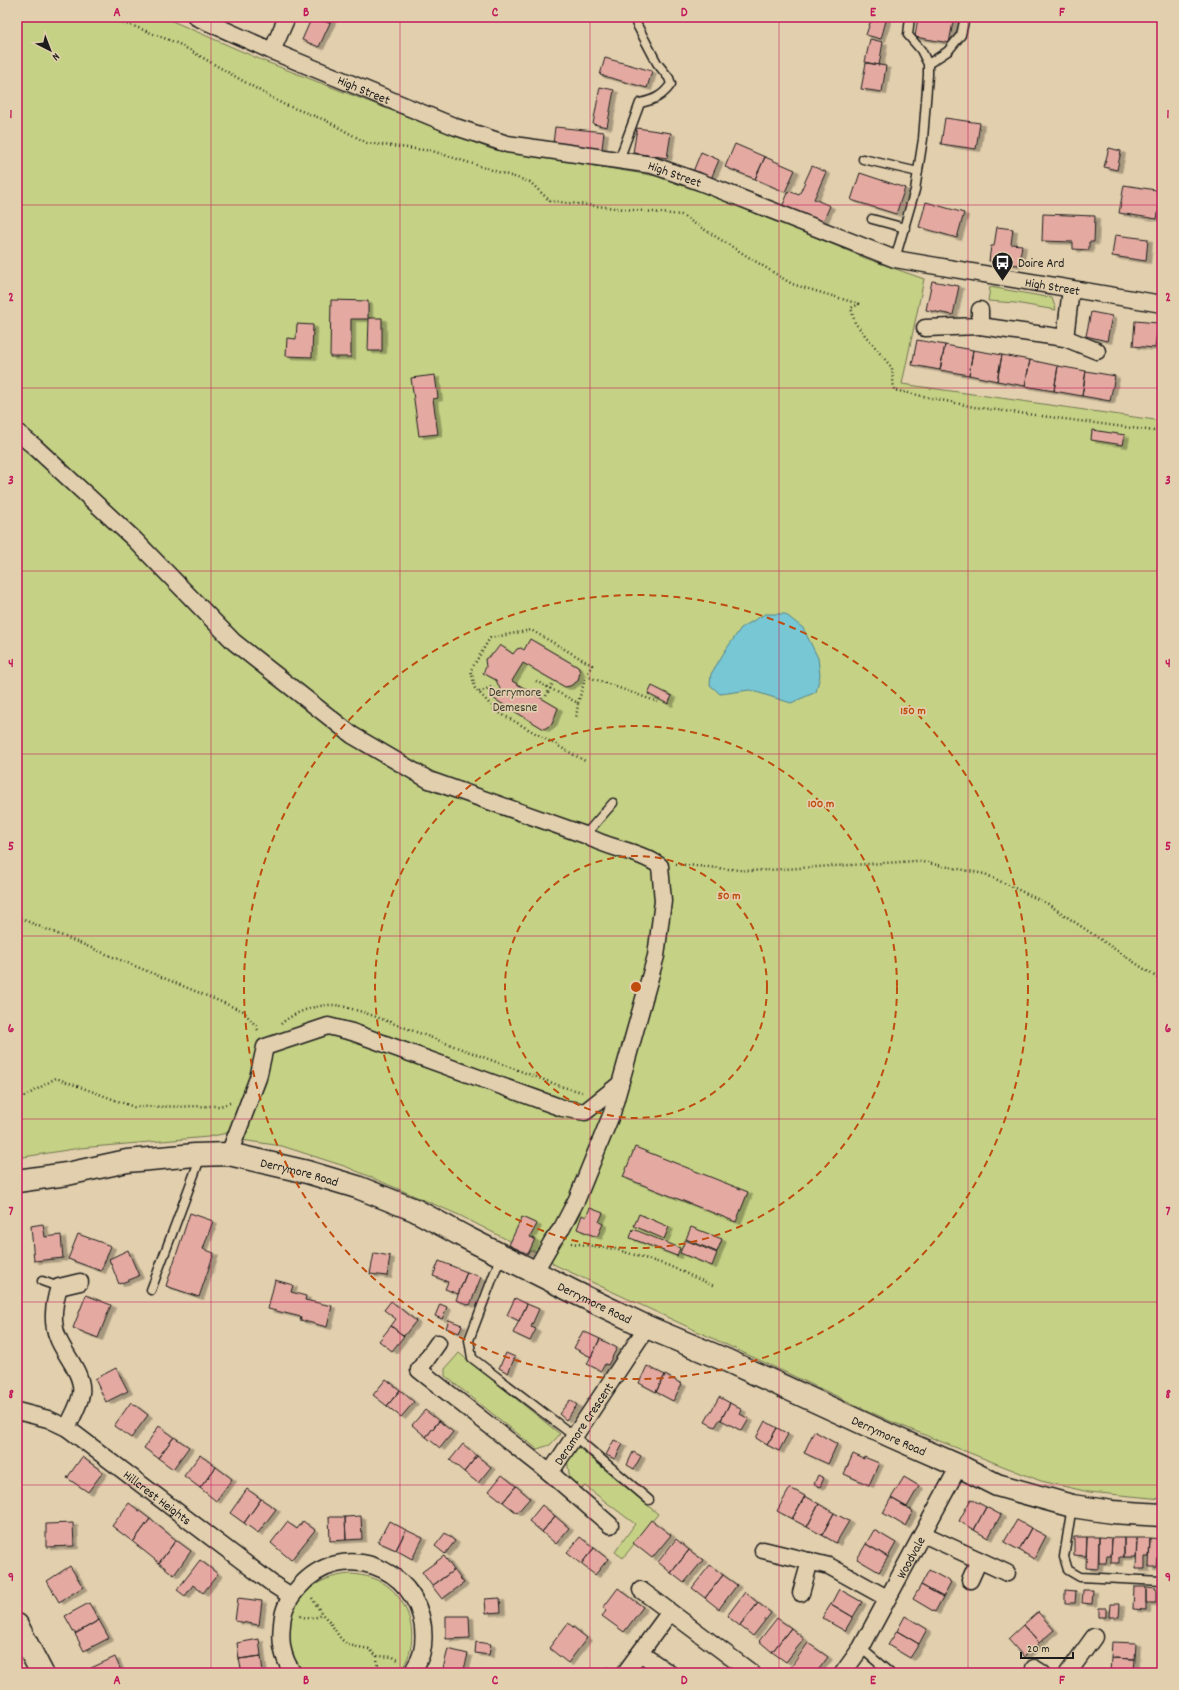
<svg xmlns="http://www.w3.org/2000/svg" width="1179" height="1690" viewBox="0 0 1179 1690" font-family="Dekko,sans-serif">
<defs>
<filter id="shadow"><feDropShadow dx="4.5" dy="2.5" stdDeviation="0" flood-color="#0004"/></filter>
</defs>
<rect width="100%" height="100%" fill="#e2cfad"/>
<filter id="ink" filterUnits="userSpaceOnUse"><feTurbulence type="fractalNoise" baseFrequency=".025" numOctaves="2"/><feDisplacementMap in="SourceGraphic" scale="8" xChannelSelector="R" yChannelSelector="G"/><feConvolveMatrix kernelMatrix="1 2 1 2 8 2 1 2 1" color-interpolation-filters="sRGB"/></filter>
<g filter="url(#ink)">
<!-- green -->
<path fill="#c5d184" stroke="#707650" d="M17,17H163L264,61L491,149L681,180L865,258L924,279L902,384L1162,421V1499L1089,1492L1041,1481L952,1446L890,1421L553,1264L550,1257L536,1251H529L459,1215L347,1167L282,1146L241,1140L240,1136L227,1133L208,1137L80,1148L17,1158Z
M990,287L1052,298L1056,310L1015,303L988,301Z
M459,1353L560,1434L550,1445L537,1449L445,1376V1369Z
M578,1447L658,1514L623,1558L615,1552L635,1524L585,1486L580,1489L570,1480L567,1459Z
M351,1574C365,1575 378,1578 389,1587C414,1608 420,1647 399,1673H300C297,1667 293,1660 291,1654C289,1649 289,1643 289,1639C286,1600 315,1576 351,1574Z"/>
<!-- water -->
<path fill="#78c7d5" stroke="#53838b" d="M765,614H785L803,628L818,658L820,675L816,692L791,703L750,690L720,694L710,685L711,674L725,651L741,628Z"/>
<!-- building -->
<path fill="#e4aaa1" stroke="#1c1c1c" filter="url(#shadow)" d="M312,17L330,23L319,47L302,40Z
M314,17H332L330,23Z
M872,17H887L881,39L866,35Z
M918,17H954L949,43L915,37Z
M870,39L883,42L879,65L865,62Z
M605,58L652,71L647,88L600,75Z
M866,63L886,66L882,92L861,89Z
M600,87L614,90L607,127L593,124Z
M945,118L980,123L976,149L941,144Z
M555,127L604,132L602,149L553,144Z
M637,128L671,133L667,158L633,153Z
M735,144L765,157L755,179L725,167Z
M1109,148L1121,151L1117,170L1104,167Z
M701,152L719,160L710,181L692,174Z
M765,157L795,170L785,192L755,179Z
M812,166L826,172L814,199L830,206L822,224L782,207L789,191L799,195Z
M860,173L905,188L896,214L851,200Z
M1124,185L1162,191L1157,219L1119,213Z
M926,202L964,213L957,238L919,227Z
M1043,214L1095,216L1094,242H1089V250L1073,249V242L1042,241Z
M997,227L1013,229L1011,244L1022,245L1019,265L989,261L991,246H994Z
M1115,235L1148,239L1146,261L1112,256Z
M932,281L959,286L953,315L926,310Z
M331,300L368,301V319H351V357H330Z
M1091,312L1112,316L1107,341L1086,336Z
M369,318H382V351H368Z
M1135,321L1158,323L1155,348L1133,346Z
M297,324L313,325L312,357L286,356L287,338L296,339Z
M917,340L945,345L940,370L912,365Z
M945,345L973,350L969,375L940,370Z
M973,350L1002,355L997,381L969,375Z
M1002,355L1030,360L1025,386L997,381Z
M1030,360L1058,366L1054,391L1025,386Z
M1058,366L1086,371L1082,396L1054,391Z
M1086,371L1115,376L1110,401L1082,396Z
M435,375L438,398L433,399L438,434L419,436L411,378Z
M1092,430L1125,435L1123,445L1091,440Z
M530,639L578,667L580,672L578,681L570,686L565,687L523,663L512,681L558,708L552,724L544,729L494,699L500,689L496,680L483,673L486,667L485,659L494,653L500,645L513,654L517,649L521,648L524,650Z
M652,686L672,696L668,704L648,694Z
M635,1147L748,1192L736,1222L623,1177Z
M590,1208L603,1213L599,1222L603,1224L597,1237L577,1229L582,1215L586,1217Z
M190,1213L213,1221L203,1249L214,1253L199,1297L166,1286Z
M639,1214L669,1227L664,1239L634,1226Z
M522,1217L537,1224L530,1237L535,1239L528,1254L509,1245Z
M43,1224L45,1237L61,1235L63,1258L34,1261L31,1226Z
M691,1227L722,1239L717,1252L686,1239Z
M633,1229L680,1248L677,1256L630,1238Z
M78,1234L111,1246L101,1271L68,1259Z
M685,1240L717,1253L712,1266L680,1253Z
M128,1250L139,1276L119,1284L109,1259Z
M374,1253L390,1256L387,1276L370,1274Z
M439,1261L467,1272L458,1294L445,1289L448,1282L433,1276Z
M467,1272L481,1277L470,1305L456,1300Z
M275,1280L293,1285L291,1292L306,1296L305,1300L332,1306L327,1327L300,1320L301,1317L268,1309Z
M86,1295L111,1305L98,1338L73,1328Z
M515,1298L527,1304L519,1321L507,1315Z
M391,1301L416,1321L404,1336L391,1326L396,1319L384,1310Z
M440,1304L447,1307L442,1319L435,1316Z
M527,1304L539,1309L531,1327L536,1329L530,1341L513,1333Z
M449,1320L462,1325L459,1333L446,1328Z
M391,1326L404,1336L392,1351L379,1341Z
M583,1331L600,1339L591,1357L574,1348Z
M600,1339L617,1348L608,1365L605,1364L601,1371L587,1364Z
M506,1353L515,1357L508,1373L499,1368Z
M647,1366L665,1375L656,1392L639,1383Z
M116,1368L128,1391L106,1402L95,1379Z
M665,1375L682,1384L673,1401L656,1392Z
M386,1379L400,1390L387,1406L373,1395Z
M400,1390L414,1402L401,1417L387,1406Z
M719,1397L730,1403L721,1420L720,1419L715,1427L705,1422Z
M570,1400L577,1405L566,1420L559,1414Z
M131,1402L148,1415L131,1438L114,1426Z
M730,1403L742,1410L740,1414L749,1419L742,1431L721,1420Z
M425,1410L439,1421L426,1437L412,1425Z
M439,1421L453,1432L440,1448L426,1437Z
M765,1421L777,1428L767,1445L756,1438Z
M159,1426L174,1437L158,1458L144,1448Z
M777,1428L788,1434L779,1451L767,1445Z
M814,1431L837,1444L828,1464L804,1453Z
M174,1437L189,1447L173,1469L158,1458Z
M614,1440L623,1444L615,1459L606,1455Z
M463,1444L477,1456L464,1472L450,1460Z
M633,1452L641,1456L634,1469L627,1465Z
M853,1454L864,1459V1457L879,1463L869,1485L844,1474Z
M200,1455L216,1467L200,1488L184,1476Z
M477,1456L491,1467L478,1483L464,1472Z
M82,1457L103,1472L88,1492L67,1478Z
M216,1467L232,1479L216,1501L200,1488Z
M502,1475L516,1486L503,1502L489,1491Z
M818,1475L824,1478L820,1487L814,1484Z
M904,1477L919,1486L907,1507L891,1498Z
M516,1486L530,1498L517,1513L503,1502Z
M790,1488L805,1496L792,1519L777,1511Z
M247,1489L261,1499L244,1523L230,1513Z
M805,1496L819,1504L807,1527L792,1519Z
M891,1498L913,1511L905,1526L883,1513Z
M261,1499L276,1509L258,1533L244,1523Z
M971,1499L986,1507L974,1530L959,1521Z
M129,1503L150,1519L133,1542L112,1526Z
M819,1504L834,1513L822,1535L807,1527Z
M542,1505L555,1516L542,1532L529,1521Z
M986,1507L1001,1515L988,1538L974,1530Z
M834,1513L849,1521L836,1543L822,1535Z
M361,1516L362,1539L346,1540L345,1517Z
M555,1516L569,1528L556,1544L542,1532Z
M329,1517H345L346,1540L330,1541Z
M150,1519L176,1540L159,1563L133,1542Z
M651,1520L671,1535L652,1558L633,1543Z
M1017,1520L1031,1528L1019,1550L1004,1542Z
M303,1521L315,1530L291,1560L271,1543L287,1522L297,1529Z
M389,1521L406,1530L396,1550L378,1542Z
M73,1523L74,1546L46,1547V1524Z
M1031,1528L1046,1536L1034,1559L1019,1550Z
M406,1530L423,1538L412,1559L396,1550Z
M874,1530L896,1543L888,1557L866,1544Z
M445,1533L455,1541L445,1554L435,1546Z
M580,1537L594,1548L581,1564L567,1553Z
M1074,1537H1087L1086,1556L1074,1555Z
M1087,1537H1099L1098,1569L1086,1568Z
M1099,1537L1112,1538L1111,1556H1107L1106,1563H1099Z
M1112,1538H1124V1557H1119V1563H1111Z
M1124,1538H1137L1136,1557H1124Z
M1137,1538H1150L1149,1557H1145V1569H1136Z
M1150,1538L1162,1539L1161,1558H1158L1157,1567H1149Z
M676,1539L689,1550L671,1573L658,1562Z
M176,1540L191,1551L174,1575L159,1563Z
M866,1544L888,1557L879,1572L857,1559Z
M594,1548L608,1559L595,1575L581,1564Z
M689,1550L703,1560L684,1583L671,1573Z
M444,1556L454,1570L432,1586L422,1572Z
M200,1560L218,1574L203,1593L193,1585L185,1596L177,1590Z
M710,1565L723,1575L705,1598L692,1588Z
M70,1566L83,1587L59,1602L47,1581Z
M454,1570L464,1583L442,1599L432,1586Z
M929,1570L951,1582L943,1597L921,1585Z
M723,1575L737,1585L719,1609L705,1598Z
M921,1585L943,1597L935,1612L913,1599Z
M1134,1587H1146V1610L1133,1609Z
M1146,1587L1156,1588V1603H1146Z
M618,1588L643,1607L624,1632L602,1616L606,1611L603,1608Z
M839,1589L862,1602L853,1617L831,1604Z
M1065,1590L1076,1591L1075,1603H1065Z
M1083,1590H1093L1092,1604L1082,1603Z
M745,1592L758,1603L740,1626L727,1616Z
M238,1598L262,1601L259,1625L235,1621Z
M500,1598L501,1612L486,1613L485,1599Z
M89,1603L99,1620L75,1634L65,1616Z
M758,1603L771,1613L753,1636L740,1626Z
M831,1604L853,1617L845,1631L822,1618Z
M1110,1604H1120L1119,1617H1109Z
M1099,1608H1106V1617H1099Z
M1038,1612L1054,1630L1039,1643L1023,1625Z
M446,1616H469L470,1638L446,1639Z
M905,1616L927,1629L919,1644L897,1631Z
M777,1618L791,1628L772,1652L759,1641Z
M99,1620L109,1638L84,1651L75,1634Z
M568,1623L587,1638L568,1663L549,1648Z
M1023,1625L1039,1643L1024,1657L1008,1639Z
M791,1628L804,1639L786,1662L772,1652Z
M897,1631L919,1644L910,1658L888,1645Z
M259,1639L261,1656L239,1659L237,1643Z
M476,1642L491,1644L489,1655L475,1653Z
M1112,1642L1136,1643L1135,1659L1111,1658Z
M808,1643L828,1657L816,1673H799L791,1667Z
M448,1649L468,1654L463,1673H442Z
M261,1656L263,1673H242L239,1659Z
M115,1657L122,1673H94L91,1668Z
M1111,1658L1135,1659L1134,1673H1110Z
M607,1667L615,1673H603Z"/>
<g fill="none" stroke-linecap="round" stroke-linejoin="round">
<defs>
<path id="lane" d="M928,64L948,51L961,35L965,17
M863,159L918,172
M619,160L640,103C654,100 663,96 671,84L669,78L657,63L636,23
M872,219L905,228
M895,259L915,190L923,139L928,75V64L921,50L908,35L910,17
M585,835L613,803
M501,1256L469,1340L472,1358L574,1436L649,1500
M42,1281L59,1287
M151,1290L198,1164L197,1157
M1072,1506L1064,1557L1068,1570L1080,1577L1162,1581
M861,1648L890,1673"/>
<g id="street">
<path id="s1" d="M196,17L272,51L456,127L507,144L652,165L700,182L895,259L1162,304"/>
<path d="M272,51L287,17"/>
<path d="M980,310V326L1065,338L1071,289"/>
<path d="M925,328L980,326"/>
<path d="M1065,338L1097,351"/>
<path d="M17,432L35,447L134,539L234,642L352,735L429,780L585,835C608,849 638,850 660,866L663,901L656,956L612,1113L577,1199L562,1228L553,1240L535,1271"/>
<path d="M229,1154L258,1078L265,1047L328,1026L352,1032L562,1108L585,1112L620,1084"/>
<path d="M438,1343L419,1370L550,1473"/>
<path id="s2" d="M17,1411L48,1419L67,1428L274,1585L291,1596"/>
<path d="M67,1428C72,1417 79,1406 81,1394C84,1374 65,1356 58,1338C51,1322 54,1303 59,1287L80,1282"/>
<path id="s3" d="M610,1525L550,1473L647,1327"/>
<path d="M923,1534L1007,1573"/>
<path d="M763,1550L829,1566L887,1598"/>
<path d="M970,1580L979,1560"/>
<path d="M641,1590L752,1673"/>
<path d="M801,1593L810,1561"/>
<path d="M640,1653L669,1673"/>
<path d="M1034,1668L1042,1673"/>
<path d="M293,1673C282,1657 280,1642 282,1624C283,1608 289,1598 300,1586C341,1540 415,1565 423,1627C424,1637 424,1650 419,1660C417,1664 414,1669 412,1673"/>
<path d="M625,1673L670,1612"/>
<path id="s4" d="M843,1673L861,1648L959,1466"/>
<path d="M1068,1673L1094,1637"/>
</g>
<g id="secondary">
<path id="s5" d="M17,1181L67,1174L127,1161L195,1155L229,1154L307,1172L357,1187L415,1210L465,1237L574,1292L647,1327L728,1361L893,1437L959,1466L997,1485L1072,1506L1112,1512L1162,1515"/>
<path d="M17,1625L42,1673"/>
</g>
</defs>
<!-- lane casing -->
<use href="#lane" stroke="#1c1c1c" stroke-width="11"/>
<!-- street casing -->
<use href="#street" stroke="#1c1c1c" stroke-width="19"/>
<!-- secondary casing -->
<use href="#secondary" stroke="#1c1c1c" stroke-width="25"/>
<!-- path -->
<path stroke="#1c1c1c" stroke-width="2.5" stroke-dasharray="1 3" stroke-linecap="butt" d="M104,17L136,27L179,44L283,104L325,120L367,143L432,151L530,182L550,201L681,215L792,284L859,304L851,308L855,323L892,368L894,390L974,407L1162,432
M586,676L658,702
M536,681L578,703L576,719
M479,692L494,686
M546,696L553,683
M578,703L586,676L592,665L531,630L490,638L471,670L475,688L496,711L585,761
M676,864L750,871L917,861L985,874L1048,904L1162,981
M17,917L243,1011L256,1026L259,1032
M281,1024C294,1012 317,1004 335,1005C344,1006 354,1010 363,1012L563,1087L582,1092
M17,1101L56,1078L134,1107L220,1106L230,1103
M571,1243L615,1249L667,1265L714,1286
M312,1598L322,1614L329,1621L341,1639L348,1645L369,1649L377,1656L393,1657L400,1661
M300,1616C309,1619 315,1619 322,1614
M377,1656L378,1673"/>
<!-- lane -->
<use href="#lane" stroke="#e2cfad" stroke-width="8"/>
<!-- street -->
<use href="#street" stroke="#e2cfad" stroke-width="16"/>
<!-- secondary -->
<use href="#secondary" stroke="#e2cfad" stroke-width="22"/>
</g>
</g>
<!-- grid -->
<path fill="none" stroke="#c2185b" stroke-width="1" stroke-opacity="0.55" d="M211,17V1673M400,17V1673M590,17V1673M779,17V1673M968,17V1673M17,205H1162M17,388H1162M17,571H1162M17,754H1162M17,936H1162M17,1119H1162M17,1302H1162M17,1485H1162"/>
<!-- distance rings -->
<g fill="none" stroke="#bf4d0f" stroke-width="2" stroke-dasharray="7 5">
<circle cx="636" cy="987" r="131"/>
<circle cx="636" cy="987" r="261"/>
<circle cx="636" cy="987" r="392"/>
</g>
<!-- icons -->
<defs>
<symbol id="bus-pin" viewBox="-11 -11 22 30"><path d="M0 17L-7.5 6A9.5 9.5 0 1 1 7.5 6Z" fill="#1c1c1c" stroke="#e2cfad"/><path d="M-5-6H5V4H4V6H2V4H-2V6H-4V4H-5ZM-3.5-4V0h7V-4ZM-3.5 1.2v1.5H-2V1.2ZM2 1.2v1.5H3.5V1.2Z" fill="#fff"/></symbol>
</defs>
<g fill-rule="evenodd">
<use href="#bus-pin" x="990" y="250" width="25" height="34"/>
</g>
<g text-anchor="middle" stroke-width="3.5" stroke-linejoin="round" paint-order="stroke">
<!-- street labels -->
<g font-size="13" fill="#1c1c1c" stroke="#e2cfad">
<text dy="5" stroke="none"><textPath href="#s1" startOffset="183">High Street</textPath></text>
<text dy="5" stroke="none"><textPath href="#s1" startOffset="507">High Street</textPath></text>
<text dy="5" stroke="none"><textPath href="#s1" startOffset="903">High Street</textPath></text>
<text dy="5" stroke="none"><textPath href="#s5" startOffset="287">Derrymore Road</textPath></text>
<text dy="5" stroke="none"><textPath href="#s5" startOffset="611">Derrymore Road</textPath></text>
<text dy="5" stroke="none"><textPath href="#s3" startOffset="139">Deramore Crescent</textPath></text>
<text dy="5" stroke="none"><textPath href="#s5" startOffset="934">Derrymore Road</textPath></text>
<text dy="5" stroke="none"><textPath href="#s2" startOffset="167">Hillcrest Heights</textPath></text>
<text dy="5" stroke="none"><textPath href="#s4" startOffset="134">Woodvale</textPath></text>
</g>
<!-- poi labels -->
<g font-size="13" fill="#1c1c1c" stroke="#e2cfad" text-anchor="start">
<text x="1018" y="267">Doire Ard</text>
</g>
<!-- park labels -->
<g font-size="13" fill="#3e4031" stroke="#e2cfad">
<text x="515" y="696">Derrymore<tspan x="515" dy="15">Demesne</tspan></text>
</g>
</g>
<circle cx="636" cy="987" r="6" fill="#bf4d0f" stroke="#e2cfad" stroke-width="2"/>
<g font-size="12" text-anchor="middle" font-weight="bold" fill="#bf4d0f" stroke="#e2cfad" stroke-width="3.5" stroke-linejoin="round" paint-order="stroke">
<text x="913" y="714">150 m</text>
<text x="821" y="807">100 m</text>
<text x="729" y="899">50 m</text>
</g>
<!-- margin -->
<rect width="1179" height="1690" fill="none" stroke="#e2cfad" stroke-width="44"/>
<!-- north arrow -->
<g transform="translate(50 50) rotate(138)" stroke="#e2cfad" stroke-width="3" paint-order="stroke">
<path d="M0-3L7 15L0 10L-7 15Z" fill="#1c1c1c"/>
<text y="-6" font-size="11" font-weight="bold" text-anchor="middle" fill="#1c1c1c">N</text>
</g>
<!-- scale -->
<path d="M1021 1652v6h52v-6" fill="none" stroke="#1c1c1c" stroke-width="2"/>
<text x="1027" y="1652" font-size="12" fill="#1c1c1c" stroke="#e2cfad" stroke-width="3" paint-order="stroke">20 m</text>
<rect x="22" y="22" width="1135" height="1646" fill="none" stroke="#c2185b" stroke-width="1.5"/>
<g font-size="13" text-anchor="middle" font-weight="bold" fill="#c2185b">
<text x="117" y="16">A</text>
<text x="306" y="16">B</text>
<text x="495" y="16">C</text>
<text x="684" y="16">D</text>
<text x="873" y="16">E</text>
<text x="1062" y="16">F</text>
<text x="11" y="118">1</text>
<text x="1168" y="118">1</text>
<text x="11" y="301">2</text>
<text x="1168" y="301">2</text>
<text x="11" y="484">3</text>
<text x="1168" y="484">3</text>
<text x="11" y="667">4</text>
<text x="1168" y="667">4</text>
<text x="11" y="850">5</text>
<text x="1168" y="850">5</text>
<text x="11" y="1032">6</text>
<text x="1168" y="1032">6</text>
<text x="11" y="1215">7</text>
<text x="1168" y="1215">7</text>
<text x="11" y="1398">8</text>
<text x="1168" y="1398">8</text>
<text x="11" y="1581">9</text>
<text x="1168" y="1581">9</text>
<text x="117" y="1684">A</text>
<text x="306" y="1684">B</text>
<text x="495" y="1684">C</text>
<text x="684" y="1684">D</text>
<text x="873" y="1684">E</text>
<text x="1062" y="1684">F</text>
</g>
</svg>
